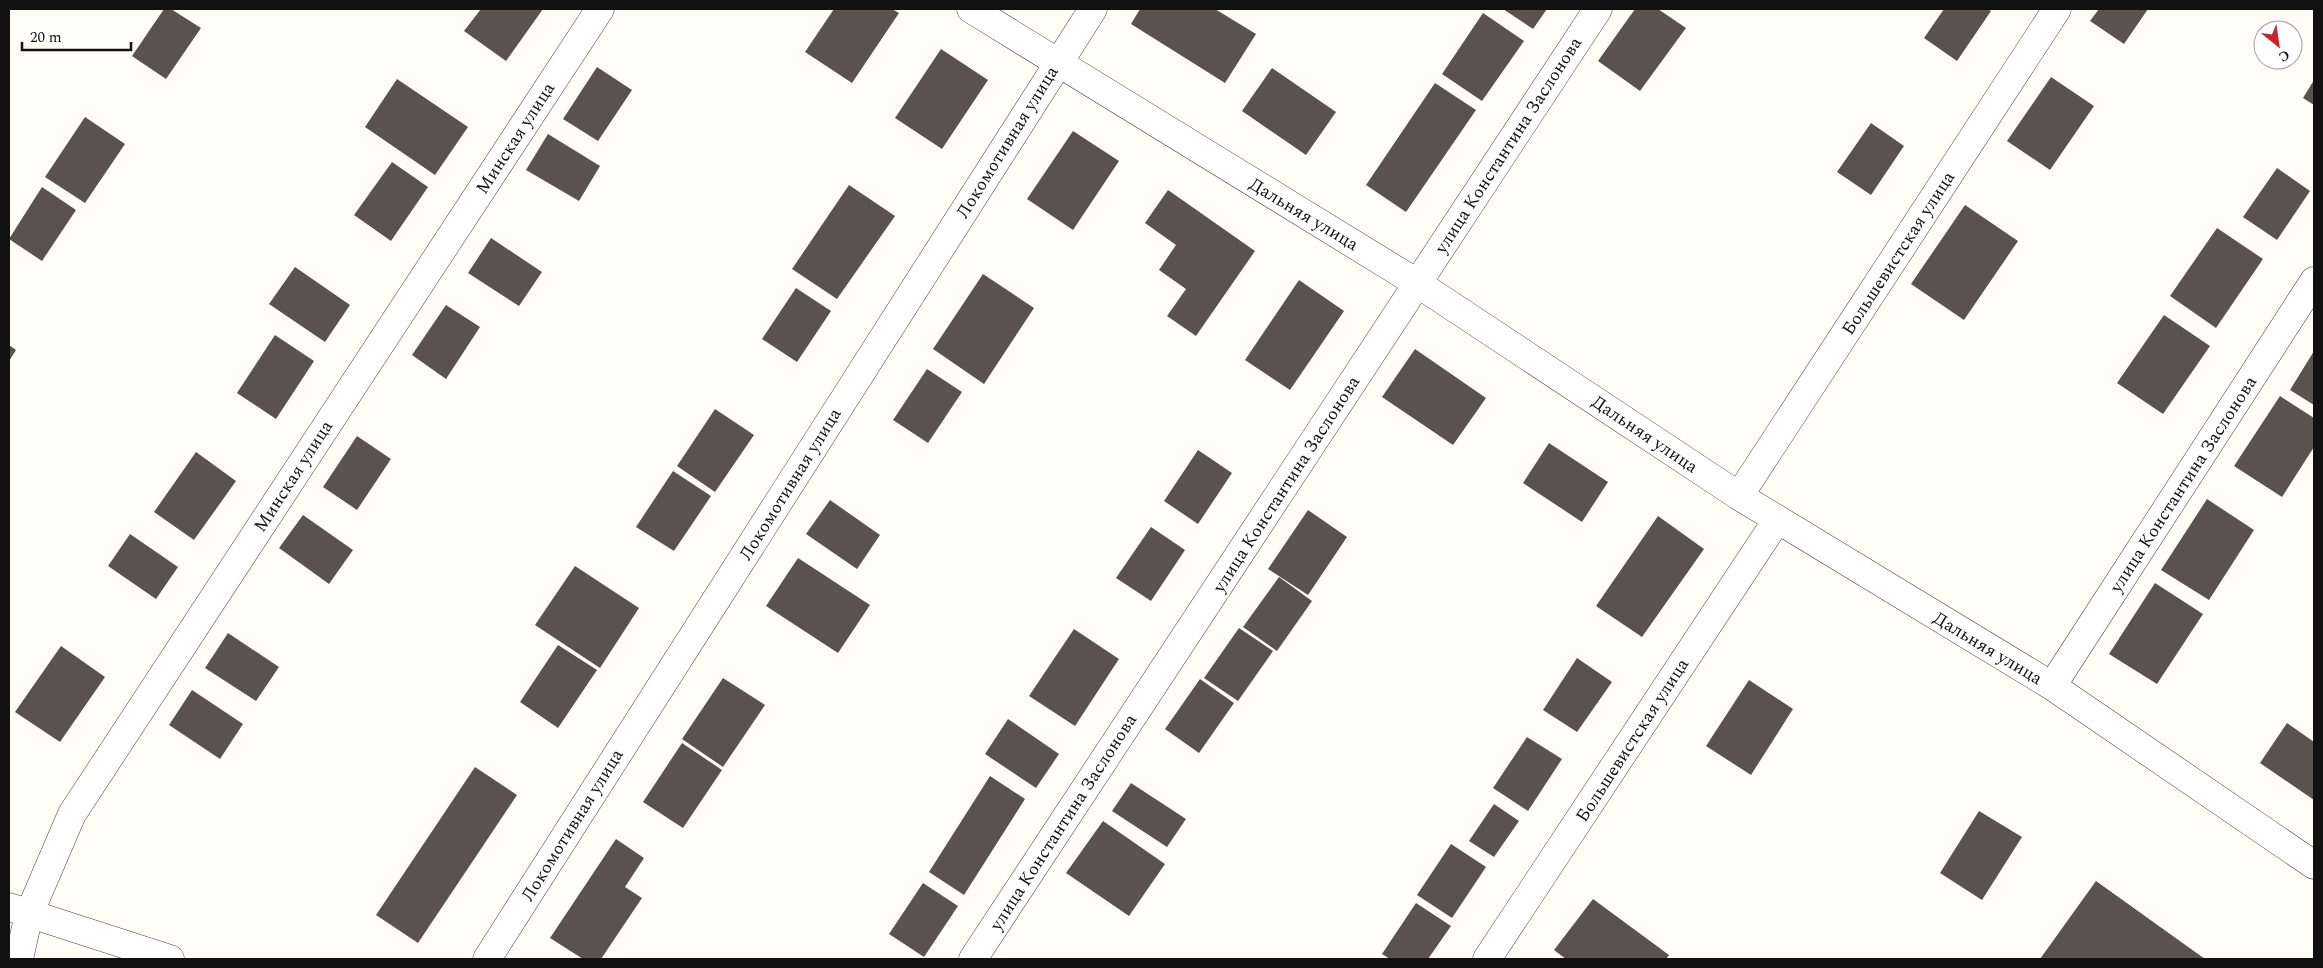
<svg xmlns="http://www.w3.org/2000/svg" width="2323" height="968" viewBox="0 0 2323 968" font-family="Spectral,serif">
<rect width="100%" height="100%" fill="#fffdf5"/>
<!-- building -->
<path fill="#5a524d" d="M164,9H171L201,28L166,79L132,56Z
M481,9H543L506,61L464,31Z
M834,9H892L899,13L852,83L805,52Z
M1140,9H1215L1256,34L1225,83L1131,24Z
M1503,9H1547L1533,29Z
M1635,9H1658L1686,28L1640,91L1598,61Z
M1944,9H1987L1991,11L1957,61L1924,38Z
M2099,9H2148L2124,44L2090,21Z
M1483,13L1524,41L1482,101L1442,74Z
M941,49L988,80L942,149L895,118Z
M597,67L632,90L598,141L563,119Z
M1272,68L1336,112L1306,155L1242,111Z
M2051,77L2094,106L2050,170L2007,141Z
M397,79L468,127L435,175L365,127Z
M2314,80V105L2303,98Z
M1435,83L1476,110L1406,212L1366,185Z
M85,117L125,144L85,203L45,177Z
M1871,123L1904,146L1871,195L1837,172Z
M1073,131L1119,161L1073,230L1027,199Z
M548,134L600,166L579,201L526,170Z
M392,162L428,187L391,241L354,215Z
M2277,168L2310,191L2277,240L2243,217Z
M849,185L895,216L837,299L792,269Z
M42,187L76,210L42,261L9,239Z
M1168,190L1255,251L1196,336L1167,316L1186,289L1159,270L1176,245L1145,223Z
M1965,205L2018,241L1964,320L1911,284Z
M2217,228L2263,259L2216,328L2170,296Z
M491,238L542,272L519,306L468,273Z
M295,267L350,305L325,342L269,304Z
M983,274L1034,308L984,384L933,349Z
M1299,280L1344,311L1290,390L1245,360Z
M796,288L831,311L797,362L762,339Z
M446,305L480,327L446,379L412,355Z
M2164,315L2210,346L2163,414L2117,383Z
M275,335L314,361L276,419L237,393Z
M9,345L16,350L9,361Z
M1415,349L1486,398L1453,445L1382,397Z
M2314,351V405L2290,390Z
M927,369L962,392L928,443L893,420Z
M2280,396L2314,418V447L2282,497L2234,466Z
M715,409L754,435L715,492L677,466Z
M357,436L391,459L357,510L323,487Z
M1549,443L1608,482L1582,522L1523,483Z
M1198,450L1232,473L1198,524L1164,501Z
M196,452L236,481L194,540L154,512Z
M673,471L711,496L674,551L636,527Z
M2207,499L2254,530L2209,600L2161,570Z
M830,500L880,535L857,569L806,534Z
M1308,510L1347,537L1308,595L1268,569Z
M303,515L353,550L329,584L279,548Z
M1658,516L1704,549L1642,637L1596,606Z
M1151,527L1185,550L1151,601L1116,578Z
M130,534L178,567L156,599L108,566Z
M798,558L870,605L838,653L766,606Z
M575,566L639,608L600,668L535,625Z
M1279,577L1312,601L1277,651L1243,627Z
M2155,583L2203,614L2157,684L2109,654Z
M1239,628L1273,651L1238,701L1204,678Z
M1074,629L1119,659L1075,726L1029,696Z
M228,633L279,667L256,701L205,668Z
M558,645L597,670L558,728L520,702Z
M61,646L105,677L60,742L15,712Z
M1577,658L1612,682L1577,732L1543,710Z
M723,678L765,705L723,767L682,739Z
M1200,679L1234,703L1199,753L1165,729Z
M1749,680L1793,709L1751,775L1706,746Z
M192,690L243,724L220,759L169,725Z
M1008,719L1059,754L1036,788L985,754Z
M2287,723L2314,742V800L2260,763Z
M1527,737L1562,759L1528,811L1493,788Z
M682,743L722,770L683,828L643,802Z
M475,767L517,795L418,943L376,915Z
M990,776L1025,799L964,895L929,872Z
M1131,783L1186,819L1167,847L1112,811Z
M1494,804L1519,821L1494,857L1469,841Z
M1979,811L2022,837L1982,900L1940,873Z
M1103,821L1165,864L1129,916L1066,873Z
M616,839L644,858L625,887L642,898L601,959H583L550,938Z
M1451,844L1486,867L1452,918L1417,895Z
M2096,881L2205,959H2040Z
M923,883L958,906L924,957L889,934Z
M1593,899L1669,955L1666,959H1566L1554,950Z
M1416,903L1451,926L1428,959H1390L1382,954Z"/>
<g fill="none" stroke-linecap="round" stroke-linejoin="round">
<defs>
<path id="minor" d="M971,9L1417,283L1739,496L2052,686L2314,865
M1739,496L2057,9
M2052,686L2314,281
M9,907L170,959
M19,959L29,914L72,814L600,9
M487,959L1093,9
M973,959L1598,9
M1487,959L1777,520"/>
</defs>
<!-- minor casing -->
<use href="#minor" stroke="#444" stroke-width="29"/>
<!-- minor -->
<use href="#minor" stroke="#fff" stroke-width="28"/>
</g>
<g text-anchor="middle" stroke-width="5" stroke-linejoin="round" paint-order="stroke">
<!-- street labels -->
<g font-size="18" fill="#111" stroke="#fff">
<text transform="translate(515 138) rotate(-57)" y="6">Минская улица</text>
<text transform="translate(1007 142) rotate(-58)" y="6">Локомотивная улица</text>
<text transform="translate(1508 145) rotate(-57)" y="6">улица Константина Заслонова</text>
<text transform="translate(1304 214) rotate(31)" y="6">Дальняя улица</text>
<text transform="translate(1898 253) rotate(-57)" y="6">Большевистская улица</text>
<text transform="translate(1645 434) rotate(34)" y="6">Дальняя улица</text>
<text transform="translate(293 476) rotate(-57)" y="6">Минская улица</text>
<text transform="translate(790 484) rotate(-58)" y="6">Локомотивная улица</text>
<text transform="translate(1286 484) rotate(-57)" y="6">улица Константина Заслонова</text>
<text transform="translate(2183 484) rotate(-57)" y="6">улица Константина Заслонова</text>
<text transform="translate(1988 648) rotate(31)" y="6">Дальняя улица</text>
<text transform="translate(1632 740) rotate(-57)" y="6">Большевистская улица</text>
<text transform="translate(1063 822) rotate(-57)" y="6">улица Константина Заслонова</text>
<text transform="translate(572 825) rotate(-58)" y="6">Локомотивная улица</text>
</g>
</g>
<!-- border -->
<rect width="2323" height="968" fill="none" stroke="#111111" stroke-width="20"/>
<!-- north arrow -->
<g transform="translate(2278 45) rotate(150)"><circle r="24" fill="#ffffff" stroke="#a0a0a0"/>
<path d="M0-4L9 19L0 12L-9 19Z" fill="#c4262e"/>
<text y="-8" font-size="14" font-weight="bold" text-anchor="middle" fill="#111111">С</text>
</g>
<!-- scale -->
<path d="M22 42v8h109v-8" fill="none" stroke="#111111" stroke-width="2.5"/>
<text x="30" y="42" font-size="15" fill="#111111" stroke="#ffffff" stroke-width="4" paint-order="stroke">20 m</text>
</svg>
